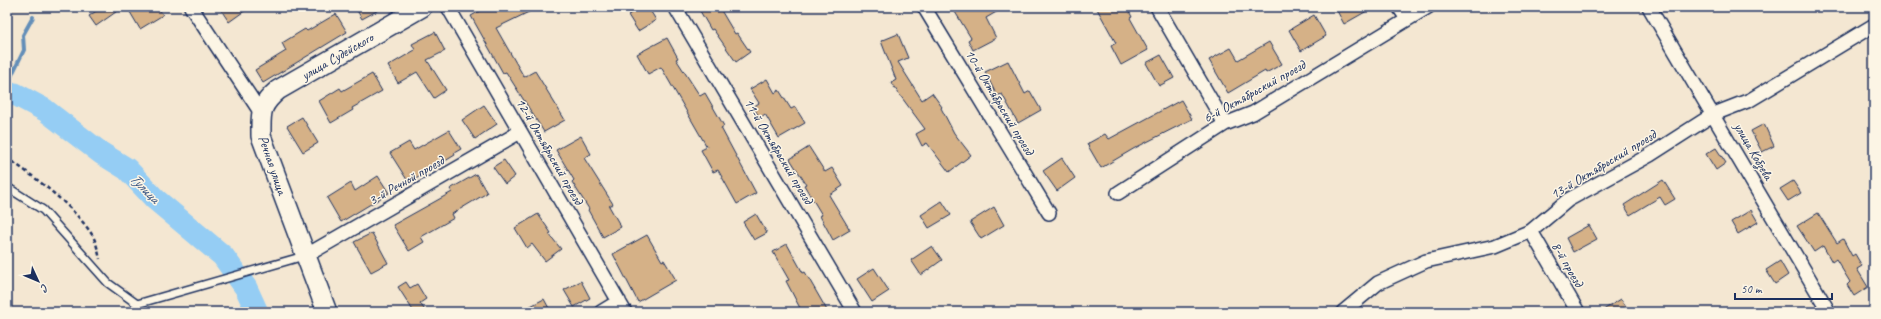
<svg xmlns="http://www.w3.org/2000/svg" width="1881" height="319" viewBox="0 0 1881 319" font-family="Caveat,sans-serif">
<rect width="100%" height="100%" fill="#f4e7d2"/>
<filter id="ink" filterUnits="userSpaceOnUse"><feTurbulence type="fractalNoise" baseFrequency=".025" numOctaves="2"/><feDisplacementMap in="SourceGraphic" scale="8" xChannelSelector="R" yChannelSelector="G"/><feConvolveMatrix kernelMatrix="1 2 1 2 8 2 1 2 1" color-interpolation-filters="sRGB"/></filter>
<g filter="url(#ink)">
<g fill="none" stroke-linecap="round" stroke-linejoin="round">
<!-- stream -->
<path stroke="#648eb8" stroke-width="4" d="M7,85L24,50L23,35L33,17"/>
<!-- river -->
<path stroke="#95cdf4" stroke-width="23" d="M7,94H15L45,110L101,153L127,169L155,199L223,256L246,288L257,312"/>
</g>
<!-- building -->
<path fill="#d5b187" stroke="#1b2f5e" d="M102,7H123L96,26L89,16Z
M127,7H158L163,15L140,29Z
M219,7H250L229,22Z
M355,7H384L362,19Z
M487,7H539L496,28L524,77L535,71L565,120L544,132L506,72L503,73L471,16Z
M641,7H648L656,20L638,31L628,15Z
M707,7H719L735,34L737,33L750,52L736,62L713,29L711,30L700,11Z
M952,7H1005L986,18L996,38L973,50L968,40L971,38Z
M1096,7H1127L1132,17L1130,18L1148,50L1121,65L1111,46L1116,43Z
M1335,7H1374L1344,24Z
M336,14L347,32L263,83L255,70L286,51L282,43L305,29L307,31Z
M1314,15L1326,36L1301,51L1289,30Z
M435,32L445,51L427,60L446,90L434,98L417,72L398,83L388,66L415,50L412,44Z
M898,34L908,58L898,62L922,100L932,93L942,107L941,108L954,133L971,155L949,172L927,143L922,146L916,134L925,129L891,83L896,80L881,41Z
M667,38L678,58L676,59L700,96L705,93L724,126L721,128L756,193L737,204L718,170L713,172L701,150L707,147L661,67L648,74L637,54Z
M1269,42L1282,64L1266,73L1265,71L1228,93L1209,60L1231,48L1238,60Z
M1161,55L1174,78L1159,86L1146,63Z
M1008,61L1025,94L1030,91L1041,110L1018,123L1002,94L997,96L985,72Z
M372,74L382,91L352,108L353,110L331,123L319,101L340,88L342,91Z
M767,79L775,93L779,90L791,109L795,107L805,123L779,138L765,114L760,118L753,107L759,103L750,89Z
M1181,100L1192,119L1135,148L1101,168L1087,144L1105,134L1109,139Z
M484,105L497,124L475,139L462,120Z
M302,117L318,143L303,152L287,126Z
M1764,124L1774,146L1762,152L1751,131Z
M449,130L461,149L454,153L455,155L409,183L390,153L409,142L414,150Z
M581,136L591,154L584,158L613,204L609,206L621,227L603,237L588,210L589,209L572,182L574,180L556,150Z
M809,147L825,172L832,168L843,186L829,195L850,230L833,240L820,216L822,215L804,185L806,184L790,159Z
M1716,148L1726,163L1716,170L1706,154Z
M1062,158L1075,178L1057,191L1043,171Z
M504,160L515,176L505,184L493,167Z
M476,174L487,193L452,214L454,218L421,237L424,242L409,251L393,225L452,192L450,189Z
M378,176L389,193L341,222L327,198L351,183L355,191Z
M1663,180L1675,199L1665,205L1660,197L1630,215L1624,205Z
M1793,181L1801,193L1788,201L1780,189Z
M942,201L951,215L929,228L921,215Z
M994,207L1004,225L981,239L970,222Z
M1751,210L1758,222L1738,234L1731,222Z
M1818,213L1837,243L1843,239L1852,256L1855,254L1862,266L1857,269L1868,287L1854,296L1847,285L1850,282L1836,259L1832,262L1823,246L1814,252L1797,226Z
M538,214L551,233L549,234L561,249L545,261L532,244L527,248L515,228Z
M756,214L767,233L754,240L743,222Z
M1589,225L1597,239L1573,252L1566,238Z
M372,233L388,263L371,272L354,242Z
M647,235L662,261L664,260L676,280L638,302L613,254Z
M787,244L803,273L805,272L828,312H802L786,281L789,280L773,252Z
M932,246L942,260L921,275L911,260Z
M1780,261L1788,275L1775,284L1766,270Z
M874,268L889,291L872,302L857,279Z
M581,281L590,298L574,307L564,290Z
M406,282L410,288L417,284L426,299L420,303L426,312H414L398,287Z
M544,299L551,312H519Z
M1621,299L1630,312H1600Z"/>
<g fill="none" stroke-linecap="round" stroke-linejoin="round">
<defs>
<path id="lane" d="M7,187L43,210L108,283L137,304L304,256"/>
<path id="street" d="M191,7L261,113
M448,7L625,312
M675,7L855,312
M924,7L1049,213
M1157,7L1225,124
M1399,7L1407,19
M1649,7L1829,312
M1118,193L1225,124L1253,113L1428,7
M1531,231L1578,312
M307,255L520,132
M601,312L619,301
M1343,312L1378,283L1426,261L1495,246L1531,231L1568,200L1650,155L1714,114L1750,100L1874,25"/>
<path id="secondary" d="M327,312L261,136C261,113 259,106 278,90L422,7"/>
</defs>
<!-- lane casing -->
<use href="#lane" stroke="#1b2f5e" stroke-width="10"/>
<!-- street casing -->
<use href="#street" stroke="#1b2f5e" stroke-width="16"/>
<!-- secondary casing -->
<use href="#secondary" stroke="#1b2f5e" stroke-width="22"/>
<!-- path -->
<path stroke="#1b2f5e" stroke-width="2.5" stroke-dasharray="4 3" stroke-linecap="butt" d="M7,158C35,177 72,205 91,233C96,240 98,251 100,259"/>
<!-- lane -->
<use href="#lane" stroke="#fcf5e5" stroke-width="7"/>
<!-- street -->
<use href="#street" stroke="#fcf5e5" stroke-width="13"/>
<!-- secondary -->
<use href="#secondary" stroke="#fcf5e5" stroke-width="19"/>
</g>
</g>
<g text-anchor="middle" stroke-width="3" stroke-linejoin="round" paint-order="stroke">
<!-- street labels -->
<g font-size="14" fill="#1b2f5e" stroke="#fcf5e5">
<text transform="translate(337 56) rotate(-30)" y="5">улица Судейского</text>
<text transform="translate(1254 91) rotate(-29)" y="5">6-й Октябрьский проезд</text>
<text transform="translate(1000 102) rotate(59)" y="5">10-й Октябрьский проезд</text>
<text transform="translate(550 151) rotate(60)" y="5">12-й Октябрьский проезд</text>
<text transform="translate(779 151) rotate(59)" y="5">11-й Октябрьский проезд</text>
<text transform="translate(1754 151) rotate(60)" y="5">улица Кобзева</text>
<text transform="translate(1603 164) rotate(-31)" y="5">13-й Октябрьский проезд</text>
<text transform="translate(273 165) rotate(71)" y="5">Речная улица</text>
<text transform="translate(406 180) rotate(-30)" y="5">3-й Речной проезд</text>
<text transform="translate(1568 264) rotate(60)" y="5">8-й проезд</text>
</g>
<!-- water labels -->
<g font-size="15" font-style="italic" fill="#3a5684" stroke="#fcf5e5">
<text transform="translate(145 188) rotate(46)" y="5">Тулица</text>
</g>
</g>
<!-- margin -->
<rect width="1881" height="319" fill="none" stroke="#fcf5e5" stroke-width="24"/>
<rect x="12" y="12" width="1857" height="295" fill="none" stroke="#1b2f5e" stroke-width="1.5" filter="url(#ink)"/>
<!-- north arrow -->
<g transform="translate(38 281) rotate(134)" stroke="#fcf5e5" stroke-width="3" paint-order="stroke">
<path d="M0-3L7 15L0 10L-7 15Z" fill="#1b2f5e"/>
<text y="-6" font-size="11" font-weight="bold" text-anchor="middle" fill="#1b2f5e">С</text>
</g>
<!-- scale -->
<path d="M1735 293v6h97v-6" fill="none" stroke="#1b2f5e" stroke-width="2"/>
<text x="1741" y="293" font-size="12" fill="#1b2f5e" stroke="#fcf5e5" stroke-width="3" paint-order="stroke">50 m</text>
</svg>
